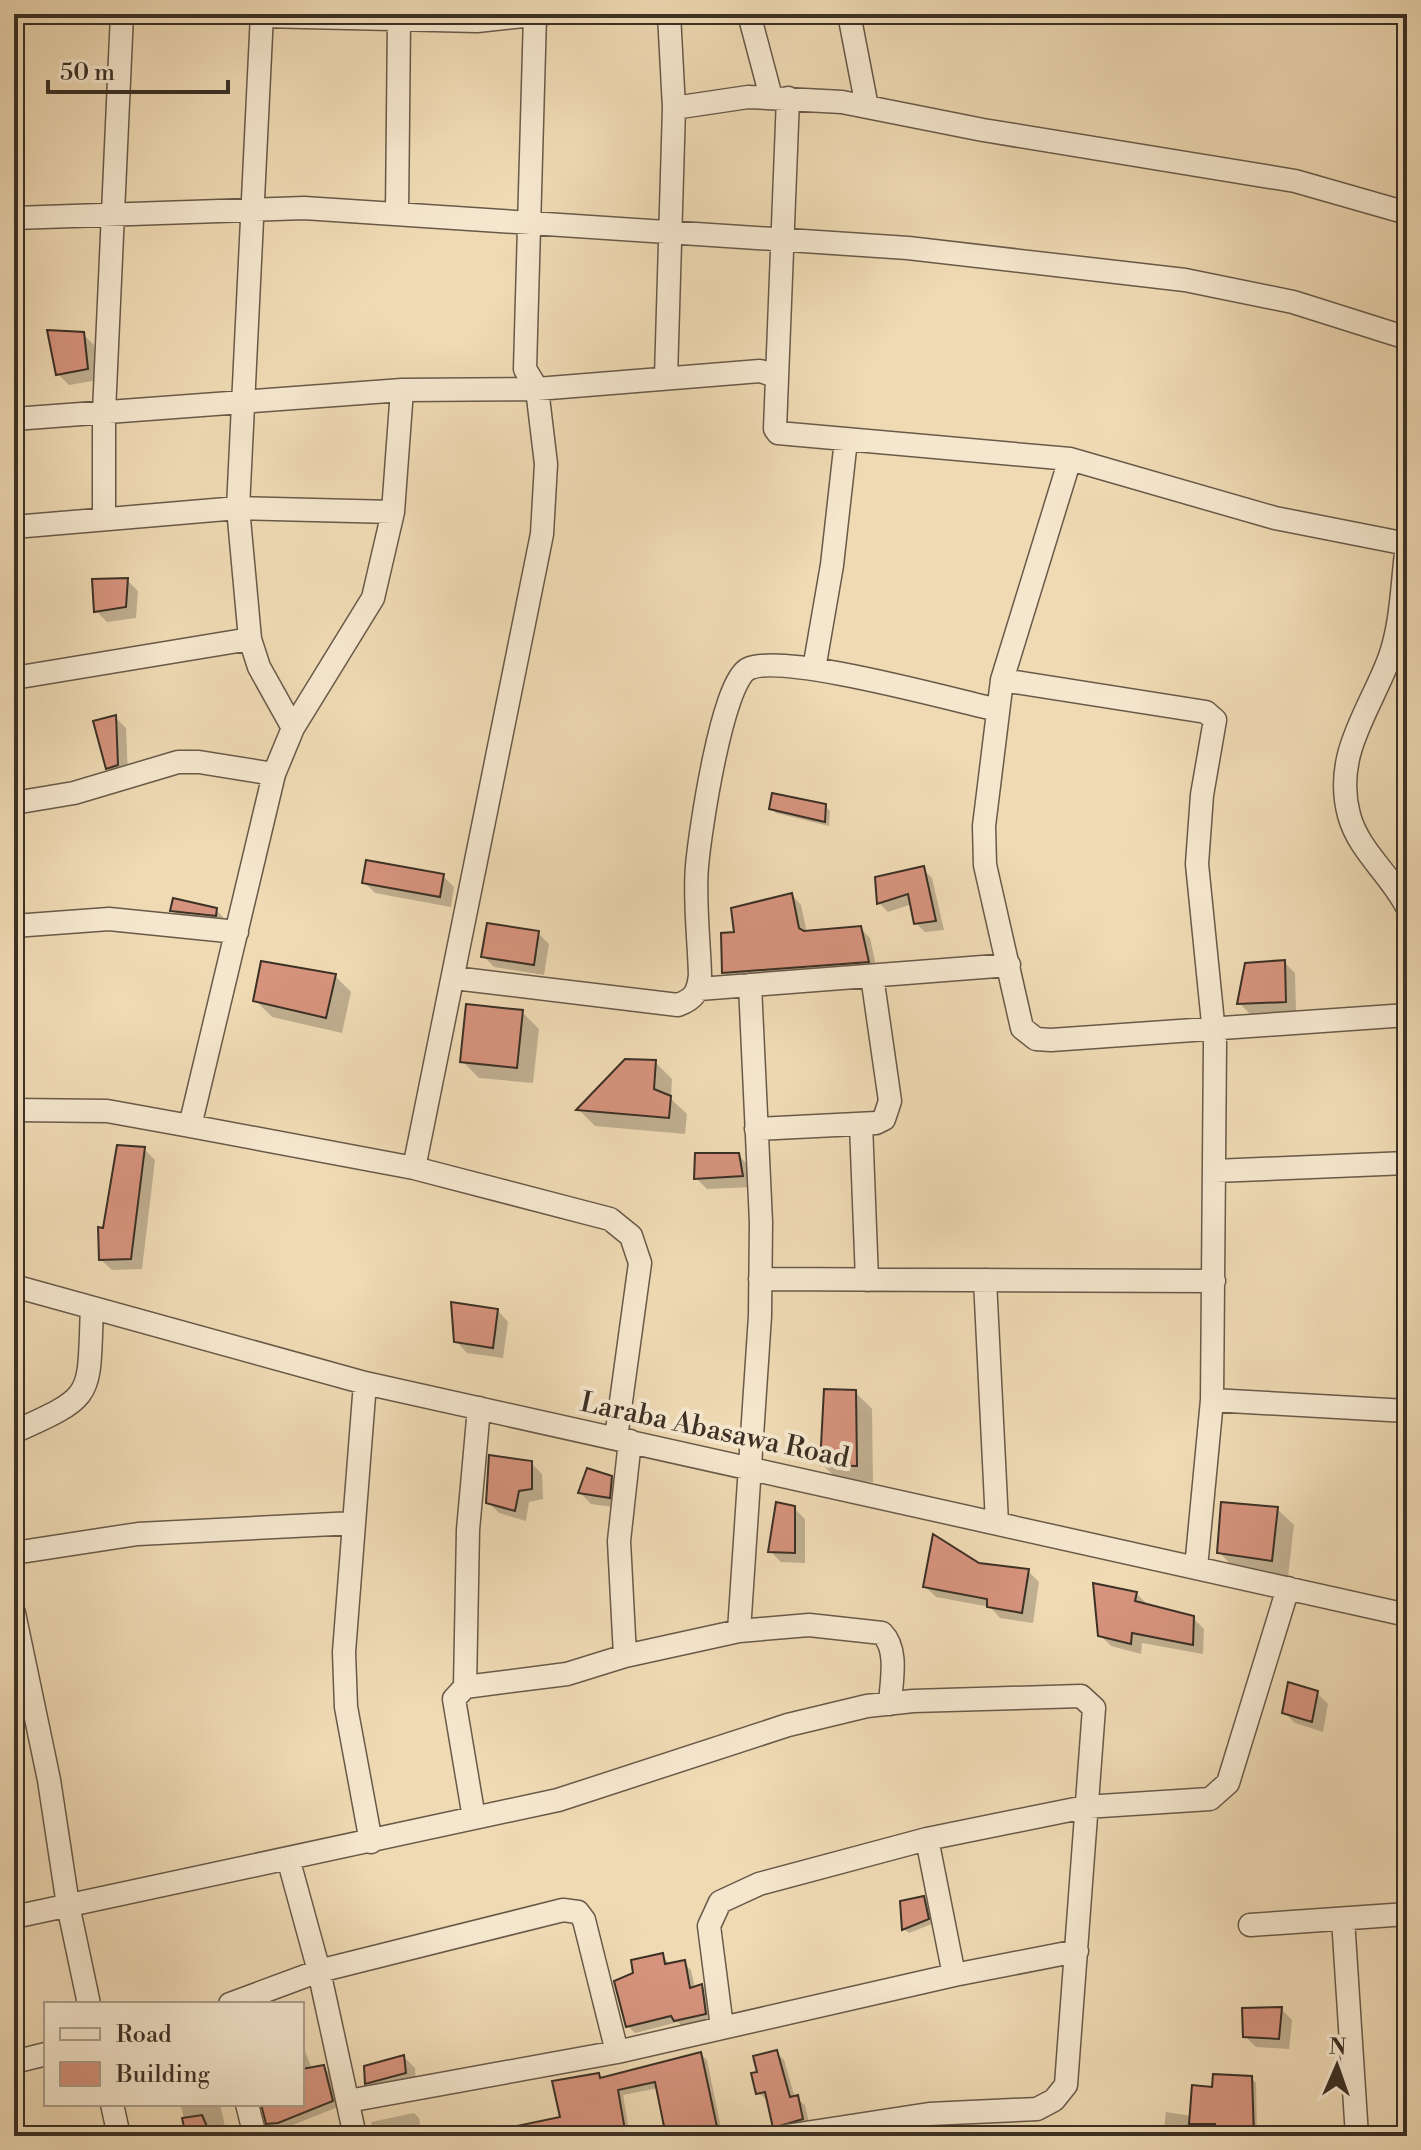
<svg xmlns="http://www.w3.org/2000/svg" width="1421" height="2150" viewBox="0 0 1421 2150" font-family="'Libre Bodoni',serif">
<rect width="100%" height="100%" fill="#efdab4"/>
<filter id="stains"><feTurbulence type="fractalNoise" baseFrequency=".0025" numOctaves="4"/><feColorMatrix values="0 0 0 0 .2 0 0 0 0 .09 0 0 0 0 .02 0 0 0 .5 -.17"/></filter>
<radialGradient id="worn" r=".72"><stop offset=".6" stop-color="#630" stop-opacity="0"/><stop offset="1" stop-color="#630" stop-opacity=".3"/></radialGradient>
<!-- shadow -->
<path fill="#0003" d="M83,334L94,345L98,380L69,385L58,374Z
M127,580L138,591L136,618L107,622L96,611Z
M116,718L126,728L128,776L118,779L108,768Z
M825,806L830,811L829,826L776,813L771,808Z
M923,869L932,878L944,930L925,932L916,923L912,904L888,912L879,903Z
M443,876L454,887L451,907L375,893L364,882Z
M792,895L801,905L807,933L860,928L870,938L877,971L734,982L724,972L736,934Z
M172,910H216L227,921H183Z
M538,933L549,944L544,975L494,967L483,956Z
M1284,962L1295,973L1296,1012L1250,1014L1239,1003Z
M335,976L351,992L342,1033L272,1017L255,1000Z
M522,1012L539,1029L533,1083L479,1078L462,1061Z
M655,1062L672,1079L671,1099L687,1114L685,1134L595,1126L579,1110Z
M144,1149L155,1160L142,1269L112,1270L101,1260L104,1230Z
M738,1155L749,1166L753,1187L707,1189L696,1178Z
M498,1311L508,1322L503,1358L467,1353L456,1341Z
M855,1392L872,1409L873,1482L839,1481L822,1464Z
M531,1463L542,1474L543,1499L529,1502L526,1521L499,1513L488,1502Z
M611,1477L622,1488L620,1508L591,1504L580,1493Z
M794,1508L805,1519V1563L781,1562L770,1551Z
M1277,1509L1294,1525L1288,1577L1235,1569L1219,1552Z
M978,1565L1028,1571L1039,1582L1033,1623L1000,1618L990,1607L936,1597L925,1586Z
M1136,1593L1147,1604L1193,1618L1204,1629L1203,1654L1142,1643L1141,1654L1111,1646L1100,1635Z
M1317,1693L1328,1704L1323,1732L1295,1723L1284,1712Z
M923,1898L928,1903L932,1924L909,1933L904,1929Z
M662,1955L670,1965L684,1963L691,1970L695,1988L702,1986L709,1993L712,2021L682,2027L678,2022L635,2033L628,2026L635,1974Z
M1281,2009L1292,2020L1289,2049L1256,2047L1245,2036Z
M302,2043L312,2069L324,2067L330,2074L338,2107L275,2132L269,2126L264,2105L302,2104Z
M776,2052L784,2060L795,2098L805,2105L810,2127L782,2135L775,2127L769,2101L758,2093L760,2073Z
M700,2054L707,2060L722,2133L668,2136L658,2088L623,2095L630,2136H518L562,2119L598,2076L601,2079Z
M404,2057L415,2068L416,2084L378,2093L367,2083Z
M1251,2078L1256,2083L1257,2136H1163L1166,2112L1192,2116L1214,2089Z
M190,2104H220L227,2136H188L181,2107Z
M414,2113L419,2118L422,2136H374L371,2122Z
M932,2133L935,2136H901Z"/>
<!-- building -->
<path fill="#d6937d" stroke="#3b3025" stroke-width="2" d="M47,330L84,332L88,369L56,375Z
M128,578L126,607L94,612L92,579Z
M116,715L118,765L106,769L93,721Z
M772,793L826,804L825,822L769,809Z
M366,860L444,874L440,897L362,883Z
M924,866L936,921L914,924L908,894L877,904L875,877Z
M792,893L799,928L804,931L861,926L869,962L722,973L721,933L734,932L731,908Z
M173,898L217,908L216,916L170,911Z
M487,923L539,931L534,965L481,957Z
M1285,960L1286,1002L1237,1004L1245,963Z
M261,961L336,974L326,1018L253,1001Z
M466,1004L523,1010L517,1068L460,1062Z
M625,1059L656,1060L654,1089L671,1096L669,1118L576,1110Z
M117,1145L145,1147L131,1259L99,1260L98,1227L103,1228Z
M695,1153H739L743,1176L694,1179Z
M451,1302L498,1309L493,1348L454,1342Z
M824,1389L856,1390L857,1466L820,1465Z
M489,1455L532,1461V1489L519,1491L515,1511L486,1503Z
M587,1468L612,1476L610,1498L578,1493Z
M776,1502L795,1506V1553L768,1552Z
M1221,1502L1278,1507L1272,1561L1217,1553Z
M933,1534L979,1563L1029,1569L1022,1613L987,1607V1599L923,1587Z
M1093,1583L1137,1592L1135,1601L1194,1616L1193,1645L1132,1633L1131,1644L1098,1636Z
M1288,1682L1318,1691L1312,1722L1282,1713Z
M924,1896L929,1919L902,1930L900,1901Z
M663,1953L665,1964L685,1960L690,1988L702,1984L706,2014L674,2021L671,2016L626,2027L614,1981L633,1973L631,1960Z
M1282,2007L1279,2039L1243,2037L1242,2008Z
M777,2050L790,2097L798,2095L803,2119L773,2128L765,2092L756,2094L751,2073L757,2072L753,2056Z
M701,2052L717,2127L666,2136L655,2082L618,2090L626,2136H513L512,2127L560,2117L552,2081L599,2073L600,2078Z
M404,2055L406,2073L365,2084L364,2066Z
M324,2065L333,2101L278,2123L266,2124L261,2104H302V2069Z
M1213,2074L1252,2076L1254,2136H1215V2124H1189L1192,2085L1212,2087Z
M202,2115L211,2136H186L182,2118Z"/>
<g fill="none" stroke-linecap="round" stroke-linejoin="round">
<defs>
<path id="street" d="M262,14L238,508L250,639L259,667L293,728
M749,14L771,97
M849,14L867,107
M262,16L477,21L543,14
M788,98L775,429L778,433L1070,459L1275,518L1407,544
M674,108L748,97L842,102L983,130L1295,181L1407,213
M397,212L399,20
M14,218L304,208L908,248L1185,280L1293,302L1407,338
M666,377L674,108L669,14
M14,419L402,390L537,389L760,371L776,376
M1070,459L1002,680L984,826L985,865L1022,1028L1036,1039L1051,1040L1407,1015
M104,519V412L122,14
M14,527L238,508L393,512
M1407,545C1402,582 1402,624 1389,659C1369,712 1333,755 1349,815C1358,850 1391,875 1407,907
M814,669L832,565L846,440
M14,678L250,639
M1002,680L1206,712L1215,720L1202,795L1197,864L1215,1043L1212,1400L1196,1568
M14,803L74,793L178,762H199L274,774
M14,926L109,919L237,932
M454,978L678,1005C694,999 698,993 700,975C699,939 694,901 697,866C700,832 722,682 748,669C781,652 953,700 998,710
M699,989L1009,965
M14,1110L107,1111L190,1126L414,1168L610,1219L631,1236L640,1263L616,1438
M861,1124L867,1280
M190,1126L274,774L293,728L373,598L393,512L402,390
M756,1129L876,1123L884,1119L890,1101L872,976
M414,1168L542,534L546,464L537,389L525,369L535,15
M1215,1171L1407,1163
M760,1279L1214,1281
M985,1280L997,1523
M14,1286L365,1383L1407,1615
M365,1383L344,1652L346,1707L371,1842
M1212,1400L1407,1411
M14,1432C97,1395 88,1397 92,1308
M14,1553L138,1534L354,1523
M14,1613L49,1780L68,1905L89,2004
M739,1631L760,1316L761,1222L750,985
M625,1656L619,1541L630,1441
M465,1687L468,1530L479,1408
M474,1818L454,1699L465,1687L567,1674L625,1656L739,1631L809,1625L882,1633C899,1650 891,1682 890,1704
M927,1839L954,1975
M288,1858L319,1971L355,2136
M14,1917L558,1800L788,1725L867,1706L913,1701L1081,1696L1094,1708L1066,2085L1054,2100L1037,2109L929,2114L786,2136
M1343,1919L1357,2136
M1250,1925L1407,1914
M230,2004L319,1971L563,1910L578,1912L584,1920L617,2052
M722,2027L709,1926L720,1902L759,1884L927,1839L1085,1807L1210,1799L1228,1783L1288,1588
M14,2062L46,2054
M348,2101L617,2052L954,1975L1077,1951
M112,2104L119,2136
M247,2104L255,2136"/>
</defs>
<!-- street casing -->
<use href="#street" stroke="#685a49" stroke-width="25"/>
<!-- street -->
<use href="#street" stroke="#f5e7ce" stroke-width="22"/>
</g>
<g text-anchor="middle" stroke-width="8" stroke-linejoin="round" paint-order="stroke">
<!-- street labels -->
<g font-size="28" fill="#3b3025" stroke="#f5e7ce">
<text transform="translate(715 1429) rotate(12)" y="10">Laraba Abasawa Road</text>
</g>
</g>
<!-- margin -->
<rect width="1421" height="2150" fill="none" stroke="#efdab4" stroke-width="48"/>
<rect x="16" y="16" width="1389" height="2118" fill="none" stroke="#3b3025" stroke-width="4"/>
<rect x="24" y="24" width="1373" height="2102" fill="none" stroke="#3b3025" stroke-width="2"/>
<!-- legend -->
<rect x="44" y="2002" width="260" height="104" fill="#f5e7ce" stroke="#ab9e8a" stroke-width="2"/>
<rect x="60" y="2028" width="40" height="12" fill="#f5e7ce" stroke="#ab9e8a" stroke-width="2"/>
<text x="116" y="2042" font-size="24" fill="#3b3025">Road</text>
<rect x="60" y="2062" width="40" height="24" fill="#d6937d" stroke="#ab9e8a" stroke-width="2"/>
<text x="116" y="2082" font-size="24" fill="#3b3025">Building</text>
<!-- north arrow -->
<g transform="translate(1337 2066) rotate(2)" stroke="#f5e7ce" stroke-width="6" paint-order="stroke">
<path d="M0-6L14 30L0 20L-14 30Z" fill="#3b3025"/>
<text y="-12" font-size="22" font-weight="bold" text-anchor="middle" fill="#3b3025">N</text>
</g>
<!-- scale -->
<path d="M48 80v12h180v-12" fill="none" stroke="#3b3025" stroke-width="4"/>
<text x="60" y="80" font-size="24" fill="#3b3025" stroke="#f5e7ce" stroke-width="6" paint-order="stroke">50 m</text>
<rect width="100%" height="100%" filter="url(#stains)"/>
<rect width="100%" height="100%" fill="url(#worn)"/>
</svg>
